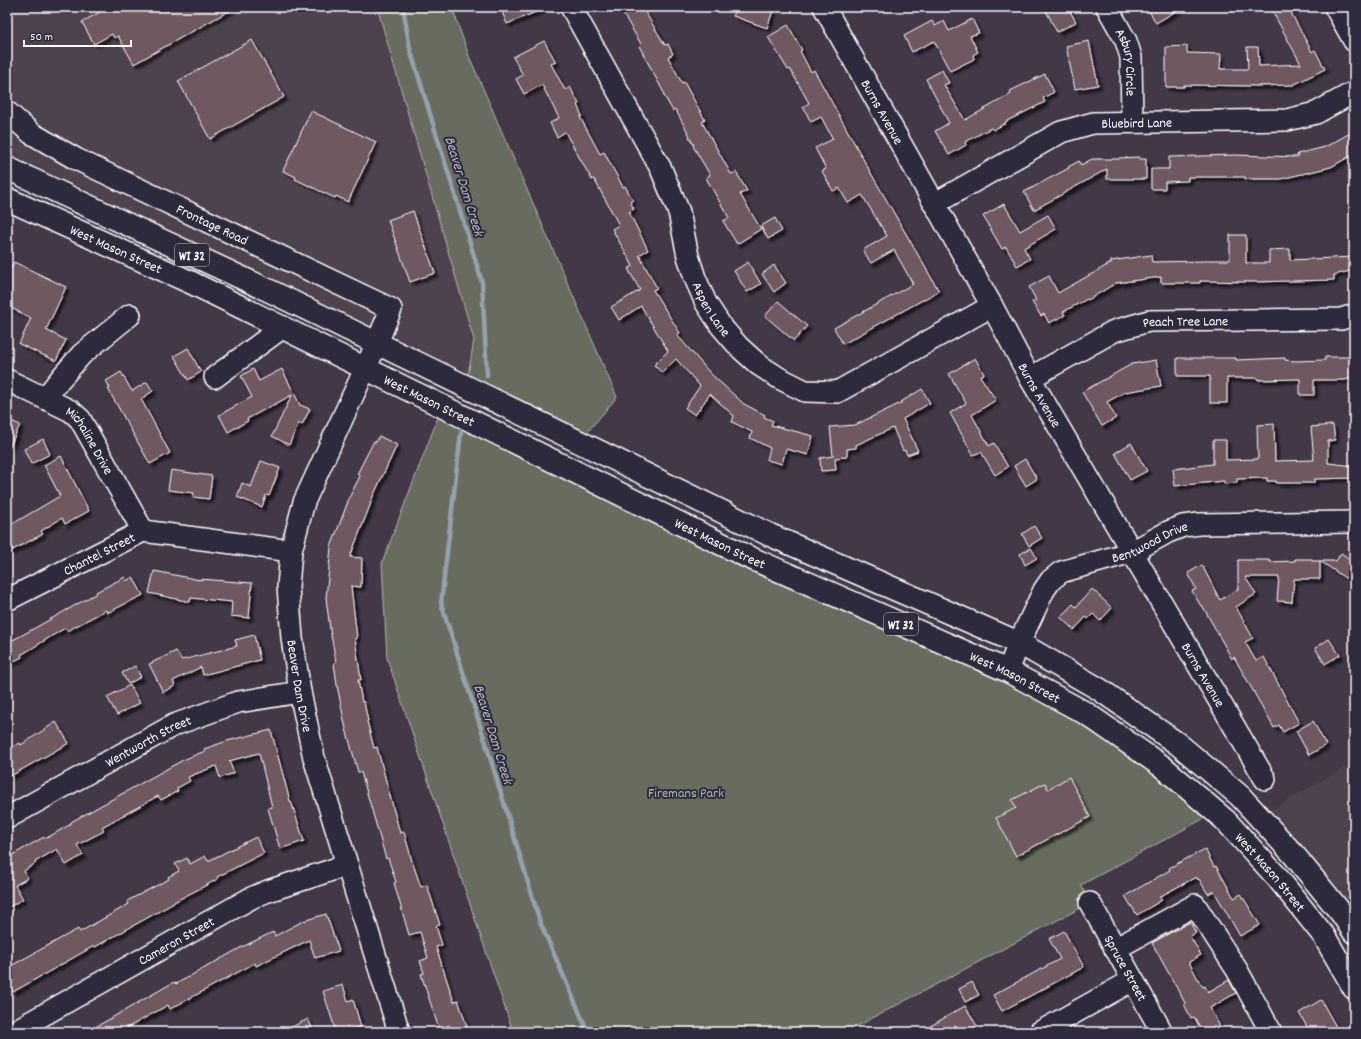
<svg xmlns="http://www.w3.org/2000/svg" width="1361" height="1039" viewBox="0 0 1361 1039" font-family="Dekko,sans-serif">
<defs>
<filter id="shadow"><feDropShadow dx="3.5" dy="3.5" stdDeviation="1" flood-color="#0009"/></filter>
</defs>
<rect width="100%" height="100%" fill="#423848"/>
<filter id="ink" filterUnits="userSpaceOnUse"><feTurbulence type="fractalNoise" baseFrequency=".025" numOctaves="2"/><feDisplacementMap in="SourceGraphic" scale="8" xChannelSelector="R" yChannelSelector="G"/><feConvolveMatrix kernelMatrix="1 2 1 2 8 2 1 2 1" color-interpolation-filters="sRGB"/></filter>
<g filter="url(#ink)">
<!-- built -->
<path fill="#504250" d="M7,7H377L474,340L466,387L7,168Z
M1354,762V932L1259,817Z"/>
<!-- green -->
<path fill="#676c5e" stroke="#b3b6ae" d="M377,7H452L469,56L617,397L579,442L466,387L474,340Z
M442,407L1008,671L1216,812L1081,885L1090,903L846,1032H513L387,658L382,563Z"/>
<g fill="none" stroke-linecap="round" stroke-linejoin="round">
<!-- stream -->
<path stroke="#96a0b0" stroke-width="4.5" d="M403,7L410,49L482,282L487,376
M461,433L441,603L486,744L540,922L588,1032"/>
</g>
<!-- building -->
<path fill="#705961" stroke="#fff" filter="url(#shadow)" d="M97,7H236L134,64L118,36L114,38L112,34L94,44L82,22L100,12Z
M500,7H548L507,24Z
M619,7H642L665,45L668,44L673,54L668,57L682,83L684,82L705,120L702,122L731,174L736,172L747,191L740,194L761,229L737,244L723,221L729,218L706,178L710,175L693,146L694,145L689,137L690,136L675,109L673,111L663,94L664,93L639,46L641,44Z
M737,7H761L773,11L767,28L733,16Z
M1044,7H1068L1076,22L1057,32Z
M1147,7H1183L1156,23Z
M1270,7H1288L1312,52L1315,50L1325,69L1293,85L1256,86L1184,85V87H1166V47L1187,46V53L1221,54L1220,69H1248L1247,47H1258L1259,66L1301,64Z
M972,19L979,33L970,36L978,52L973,55L974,59L950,71L934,41L912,52L904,36L932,21L935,26L944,21L949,31Z
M788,25L802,50L800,51L811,72L814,70L872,175L939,291L843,344L834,328L913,284L894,250L871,263L863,250L887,236L862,195L848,203L839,188L833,191L822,171L826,169L815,148L833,139L821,117L811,122L803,107L809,103L790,69L788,70L768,37Z
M252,40L284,97L210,139L178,81Z
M544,41L556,62L551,64L565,90L570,87L579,104L577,105L582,116L580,117L600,154L604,152L623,187L625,186L633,200L630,202L634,209L629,212L648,250L639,255L657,288L653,290L680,333L677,335L711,374L744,404L765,415L764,417L773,421L771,425L813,436L808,455L786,449L782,464L767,460L770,448L750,438L752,432L732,422L734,416L710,394L695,415L685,408L700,386L676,359L662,373L654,365L668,351L641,306L619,320L611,307L640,290L628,269L633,266L612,229L619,225L594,179L592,180L565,132L557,137L550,123L559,118L542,85L524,94L516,79L523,75L513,57Z
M1089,41L1098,85L1075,89L1066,46Z
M942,70L949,83L944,85L965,120L1011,94L1010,91L1045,74L1054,92L1043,98L1045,102L1005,122L1006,123L993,130L991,128L965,142L966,145L949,155L935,131L949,123L926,79Z
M311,111L376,142L348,202L336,196L335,198L324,193L295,179L296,177L283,171Z
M1354,131V154L1331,167L1281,179H1245V177H1188V181L1165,182V189H1151V169H1169V157L1235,155L1298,157L1297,154L1325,147Z
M1139,157V159H1146V179H1107V169L1034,210L1024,192L1069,168L1068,167L1079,161L1081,165L1092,159H1119V158Z
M1004,204L1020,231L1048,215L1056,229L1024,248L1030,259L1017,266L1006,247L1002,249L983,216Z
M413,211L435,273L410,282L388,220Z
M775,218L782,231L768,239L761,226Z
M1230,235H1246V263H1269V250L1290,249V260L1354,257V270L1334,275V280L1253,282L1200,281V283H1161V277L1116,283L1088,300L1087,299L1063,312L1065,315L1049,323L1044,314L1041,316L1032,302L1036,300L1029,287L1049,276L1058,293L1111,263V261L1151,255L1152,262L1207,261V260H1230Z
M14,262L66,287L46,330L66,340L56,361L19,344L31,318L7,306V276Z
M748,262L761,284L747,292L734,271Z
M774,265L786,283L774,292L762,274Z
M778,301L807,326L794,341L765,316Z
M188,348L201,372L188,380L174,356Z
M1325,357H1354V377L1345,380H1314V395H1300V379L1258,380V378H1227V403H1210V376H1177V358H1236V360L1285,358V360L1295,361L1325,360Z
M975,358L984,374L980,376L996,400L972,415L989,446L994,443L1008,467L995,475L981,452L973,455L950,413L966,403L949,374Z
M1156,360L1161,386L1125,392L1107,402L1116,418L1102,426L1082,392L1132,364Z
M253,369L259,381L282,369L300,405L310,409L302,425L299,423L289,445L272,436L292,395L247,419L248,421L228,432L219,415L252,397L241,376Z
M121,372L132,391L147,382L153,391L141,399L170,453L150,464L108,389L110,388L106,381Z
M922,389L930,403L903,419L918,451L907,455L905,450L903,451L893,428L856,445V448L847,449V457L835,458L836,470L821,471L820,458L833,456L830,427L855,425L901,403V402Z
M7,419L20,425L7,452Z
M1274,424L1275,461L1314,460L1311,427L1333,425L1335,440L1328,441V463L1354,466V478L1314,479V483H1276V481H1267V478L1237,479V483L1224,484V481L1175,486L1173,469L1213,464V440H1226V460L1258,459L1257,425Z
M379,436L397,445L370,503H371L350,557L362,558L361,587L351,586L357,638H355L361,680H358L362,702H364L368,721H367L374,748L377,747L400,833L404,832L412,861L421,887L427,885L440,925L436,926L442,945L436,947L454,1002L458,1000L469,1032H451L449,1025L439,1029L421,974L424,973L420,961L428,958L420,932L409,935L394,883L396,882L388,858L386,859L361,772H358L345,725L337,685L334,663L336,662L330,629L326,598L331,547L350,496L360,476L357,474L374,441L376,442Z
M43,439L50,454L31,464L24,449Z
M1131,443L1147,471L1130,480L1115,453Z
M61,456L89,511L65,524L62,518L41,531L43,534L7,553V527L60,496L44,465Z
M1025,459L1037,479L1026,486L1014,466Z
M261,461L280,468L269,496L266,495L262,507L237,497L242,483L251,487Z
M171,470L212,476L209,499L193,497L194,493L168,490Z
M1034,526L1042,538L1029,546L1022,534Z
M1031,548L1037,558L1025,565L1020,554Z
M1341,553L1354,562V584L1320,561H1336Z
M1295,559H1312V561H1320V579H1294L1292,602L1277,601L1279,577H1245L1256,594L1236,607L1253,638L1245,642L1256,661L1264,657L1299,723L1283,732L1279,725L1274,728L1234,657L1232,659L1202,605L1201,606L1192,591L1196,589L1188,573L1202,565L1220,600L1238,589V560H1270V562L1295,561Z
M154,571L200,580V579L252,583L249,618L231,616L232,602L191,598L190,602L149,593Z
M125,577L126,581L133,577L143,595L107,613L106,610L67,631L65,628L21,655L22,657L7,665V643L26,633L97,593L96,592Z
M1092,589L1112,608L1100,621L1093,614L1088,619L1086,617L1074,630L1060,617L1073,604L1076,607Z
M254,635L260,660L203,675L201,667L173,681L175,686L163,692L149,664L176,651L182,660L237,646L235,640Z
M1329,639L1340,655L1325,664L1315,648Z
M135,666L141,677L128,684L122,673Z
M130,685L140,703L117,715L107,697Z
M1313,721L1326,745L1309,755L1296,731Z
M56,722L69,743L7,778V750L20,743L21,745Z
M271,730L290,801H291L304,841L280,849L268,808L272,807L259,753L229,761L234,773L220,778L216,766L188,777L190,781L177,788L178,791L161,800L158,796L102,827L104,831L77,845L83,855L66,865L57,849L35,862L36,863L24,871L28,878L15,885L23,899L7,908V858L44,837L45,839L71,824V822L183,760L205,751L204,749L227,741Z
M1069,777L1090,817L1016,856L996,818L1016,808L1012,800L1045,783L1048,789Z
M256,837L264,853L217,877L218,879L174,902V903L95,947L94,946L13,992L7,981V968L78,929L80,932L129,904L127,901L169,879L168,877L179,871L175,864L187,858L190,864L205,856L208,861Z
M1205,849L1214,867L1216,866L1234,898L1241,894L1260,925L1240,936L1214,891L1208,894L1199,879L1198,880L1196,877L1159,897L1162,900L1137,915L1125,896L1170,870L1169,868Z
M326,914L339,951L315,958L309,940L256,966L255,963L170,1009L168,1005L127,1028L129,1032H87L174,982L176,984L240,948L273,932L275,936L303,921Z
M1190,922L1196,933L1190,936L1201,955L1189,962L1200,983L1203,987L1205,986L1208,992L1229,980L1236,993L1210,1008L1223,1032H1203L1194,1017L1191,1018L1184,1004L1185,1003L1152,943Z
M1064,931L1084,967L1002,1011L993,995L1060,959L1049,939Z
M972,982L979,995L965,1002L959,989Z
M343,985L348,1001L353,999L361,1027L343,1032H336L323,991Z
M1321,1000L1339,1032H1310L1299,1013Z
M965,1006L977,1026L966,1032H920Z
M308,1019L314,1032H282Z"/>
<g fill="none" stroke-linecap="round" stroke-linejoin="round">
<defs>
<g id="minor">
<path id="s1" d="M571,7L661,169L679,212L688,256L695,278L706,303L721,326L739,347L759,365L779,378L805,391L837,392L992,306"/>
<path id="s2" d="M824,7L992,306L1030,378L1265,779"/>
<path id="s3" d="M1107,7L1126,41L1131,57L1132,122"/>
<path d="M1335,7L1354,41"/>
<path id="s4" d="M7,112L31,133L76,159L391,309L377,343L304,502L291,551L288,587L292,638L300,692L314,758L399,1032"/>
<path id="s5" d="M934,204L1061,132L1093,123L1287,120L1316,113L1354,92"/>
<path d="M215,377L283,327"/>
<path id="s6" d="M1030,378L1114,331L1149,321L1341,319L1354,315"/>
<path id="s7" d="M7,380L71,411L80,419L143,531"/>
<path d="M45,398L61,378L82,354L130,315"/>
<path id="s8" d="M7,600L143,531L291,551"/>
<path id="s9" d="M1008,671L1019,643L1044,590L1051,580L1061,572L1132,552L1168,532L1183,526L1199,524L1354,522"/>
<path id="s10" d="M7,818L174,725L238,702L300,692"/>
<path id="s11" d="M1090,903L1162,1032"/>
<path d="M1115,949L1195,905L1237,970L1271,1032"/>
<path id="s12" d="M13,1032L251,898L268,891L347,865"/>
<path d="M1040,1032L1133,980"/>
</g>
<g id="major">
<path d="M7,168L272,292L770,535L1019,643L1099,689L1178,744L1240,796L1294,855L1342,914L1354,932"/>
<path id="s13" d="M7,199L192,283L746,556L1008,671L1087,714L1163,767L1225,820L1277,877L1324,936L1354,988"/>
</g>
</defs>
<!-- minor casing -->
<use href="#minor" stroke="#fff" stroke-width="24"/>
<!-- major casing -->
<use href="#major" stroke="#fff" stroke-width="25"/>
<!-- minor -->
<use href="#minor" stroke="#2f2a3d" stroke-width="21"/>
<!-- major -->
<use href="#major" stroke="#2f2a3d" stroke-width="22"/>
</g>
</g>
<g text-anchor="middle" stroke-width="4" stroke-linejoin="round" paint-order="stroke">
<!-- shield labels -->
<g fill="#2f2a3d" stroke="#c1bfc5" stroke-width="1">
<rect x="175" y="244" width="34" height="22" rx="3"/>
<rect x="884" y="613" width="34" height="22" rx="3"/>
</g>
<g font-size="13" font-weight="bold" fill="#fff">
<text x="192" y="260">WI 32</text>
<text x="901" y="629">WI 32</text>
</g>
<!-- street labels -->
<g font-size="14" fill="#fff" stroke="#2f2a3d">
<text dy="5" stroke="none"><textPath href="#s3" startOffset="60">Asbury Circle</textPath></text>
<text dy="5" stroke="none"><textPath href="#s2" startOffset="120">Burns Avenue</textPath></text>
<text dy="5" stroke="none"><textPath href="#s5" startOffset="223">Bluebird Lane</textPath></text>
<text dy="5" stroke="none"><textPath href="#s4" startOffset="235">Frontage Road</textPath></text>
<text dy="5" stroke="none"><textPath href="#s13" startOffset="120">West Mason Street</textPath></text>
<text dy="5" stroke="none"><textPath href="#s1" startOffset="335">Aspen Lane</textPath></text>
<text dy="5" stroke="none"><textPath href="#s6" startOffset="169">Peach Tree Lane</textPath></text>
<text dy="5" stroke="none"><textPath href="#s2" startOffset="444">Burns Avenue</textPath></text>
<text dy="5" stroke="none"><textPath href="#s13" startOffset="468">West Mason Street</textPath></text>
<text dy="5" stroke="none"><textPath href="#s7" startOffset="106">Michaline Drive</textPath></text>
<text dy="5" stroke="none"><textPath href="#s13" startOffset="792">West Mason Street</textPath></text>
<text dy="5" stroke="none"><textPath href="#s9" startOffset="208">Bentwood Drive</textPath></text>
<text dy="5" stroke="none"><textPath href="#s8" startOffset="103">Chantel Street</textPath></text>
<text dy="5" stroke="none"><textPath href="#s2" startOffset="768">Burns Avenue</textPath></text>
<text dy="5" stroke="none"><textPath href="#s13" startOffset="1116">West Mason Street</textPath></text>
<text dy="5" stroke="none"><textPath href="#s4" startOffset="831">Beaver Dam Drive</textPath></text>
<text dy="5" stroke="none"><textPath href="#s10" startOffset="161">Wentworth Street</textPath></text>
<text dy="5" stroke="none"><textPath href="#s13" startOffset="1440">West Mason Street</textPath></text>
<text dy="5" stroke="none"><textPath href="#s12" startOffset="187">Cameron Street</textPath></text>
<text dy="5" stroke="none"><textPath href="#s11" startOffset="74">Spruce Street</textPath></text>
</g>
<!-- park labels -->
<g font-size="14" fill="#b3b6ae" stroke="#2f2a3d">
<text x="686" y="797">Firemans Park</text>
</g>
<!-- water labels -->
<g font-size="15" font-style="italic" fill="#b0b8c4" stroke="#2f2a3d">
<text transform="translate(465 186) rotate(73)" y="5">Beaver Dam Creek</text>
<text transform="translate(494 734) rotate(73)" y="5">Beaver Dam Creek</text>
</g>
</g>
<!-- margin -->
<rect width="1361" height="1039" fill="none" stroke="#2f2a3d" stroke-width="24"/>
<rect x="12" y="12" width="1337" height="1015" fill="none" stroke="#fff" stroke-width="1.5" filter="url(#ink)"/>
<!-- scale -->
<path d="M24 40v6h107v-6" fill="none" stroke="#ffffff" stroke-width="2"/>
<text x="30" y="40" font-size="12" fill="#ffffff" stroke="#2f2a3d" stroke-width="3" paint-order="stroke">50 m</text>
</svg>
